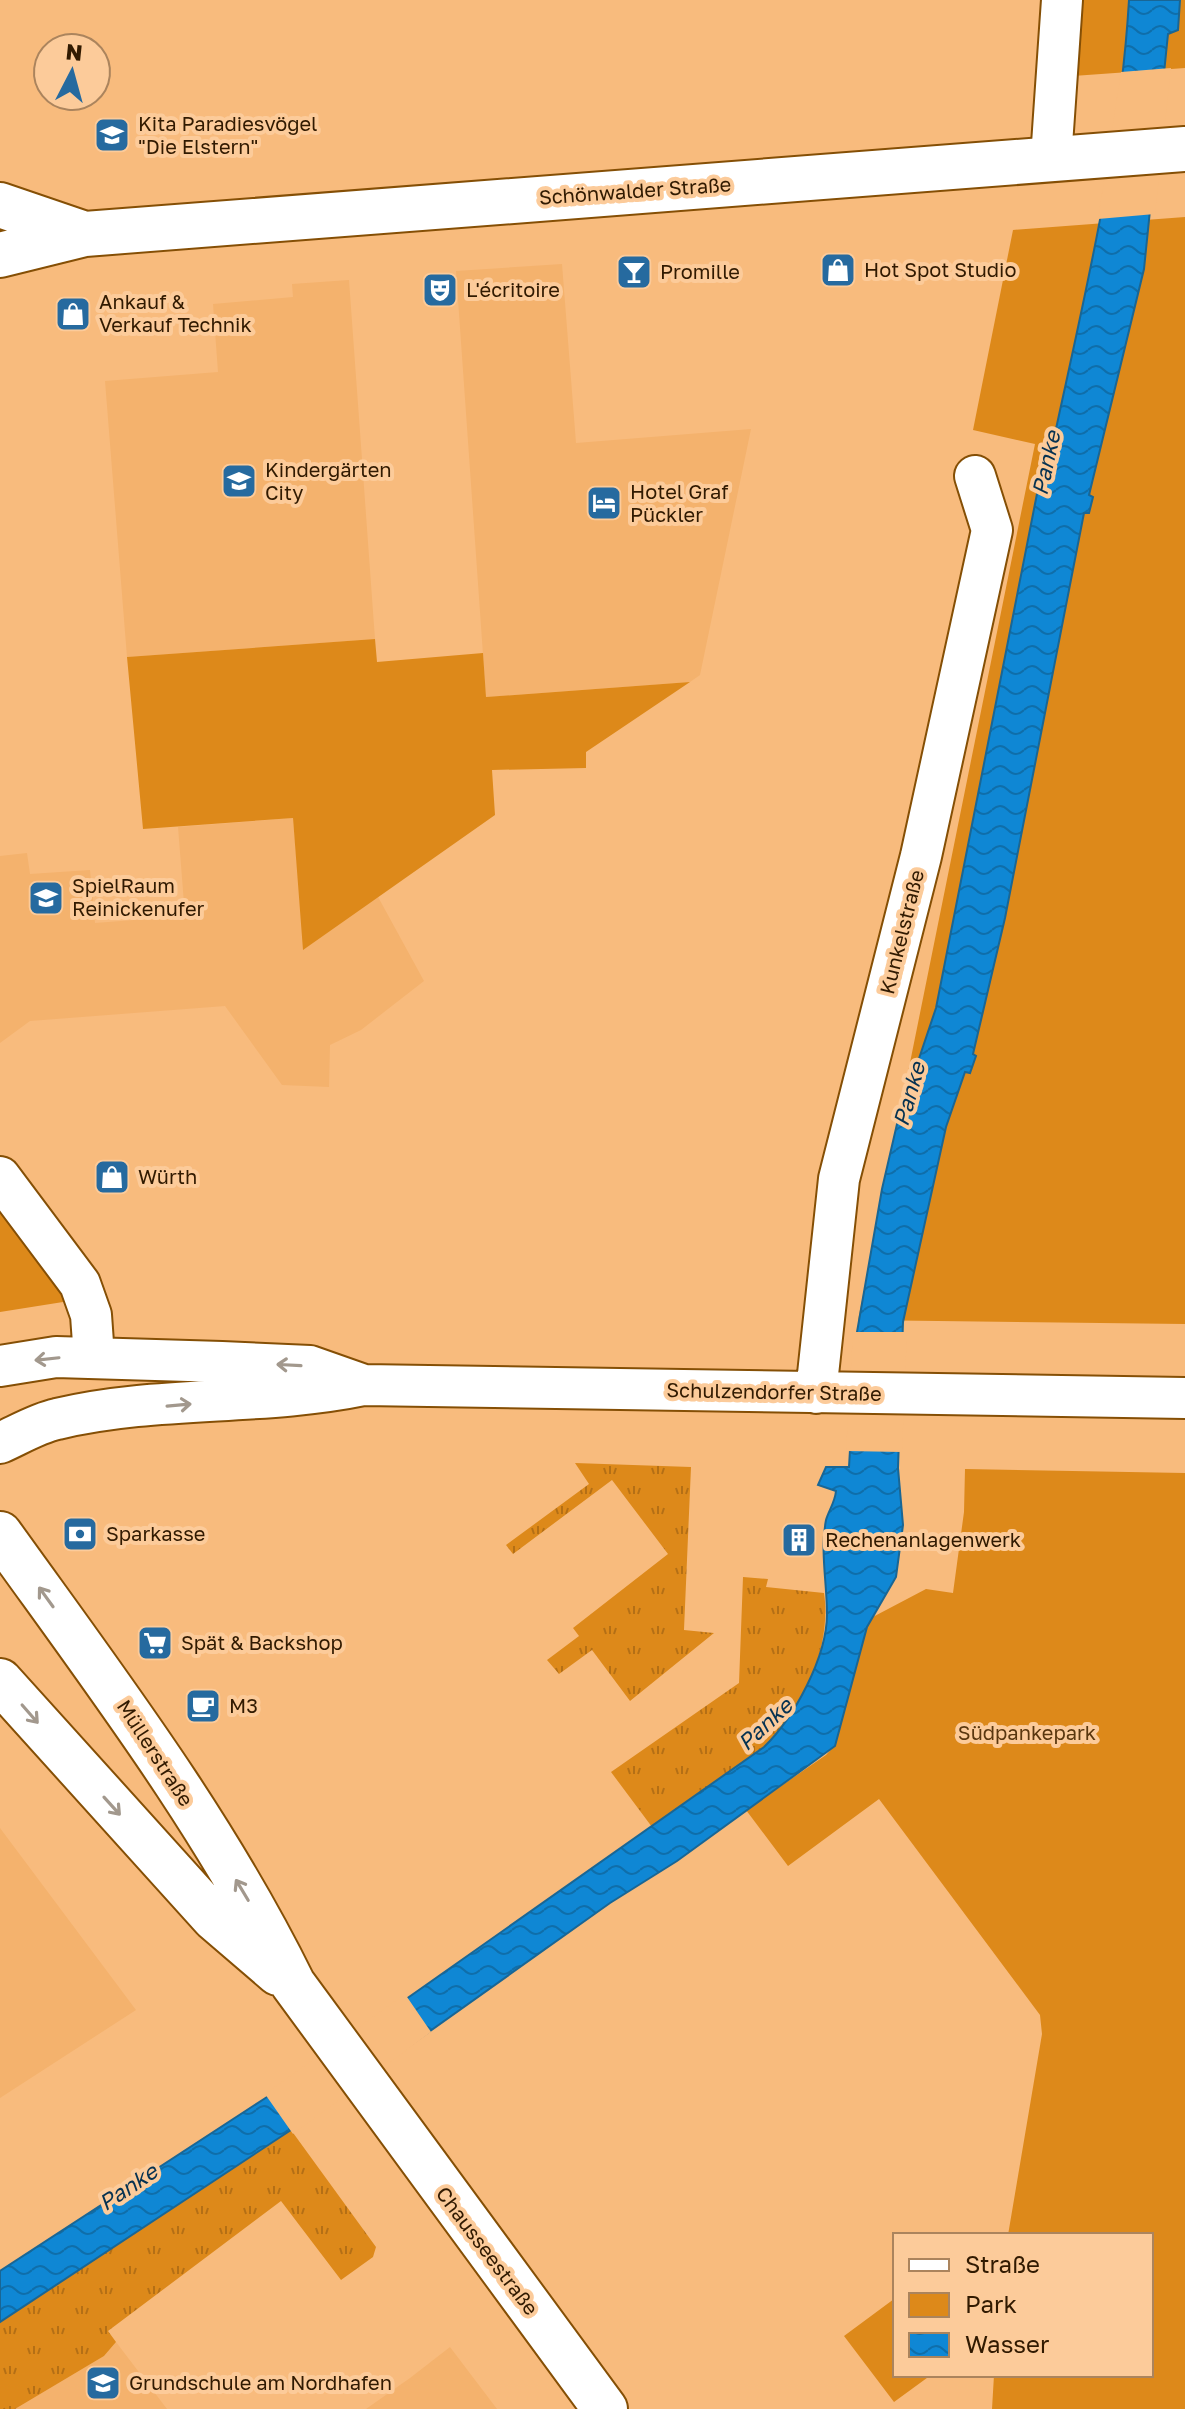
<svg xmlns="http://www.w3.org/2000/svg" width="1185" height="2409" viewBox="0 0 1185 2409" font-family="'Golos Text',sans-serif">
<defs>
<pattern id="grass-tufts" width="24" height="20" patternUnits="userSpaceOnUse" patternTransform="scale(2)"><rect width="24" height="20" fill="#dd891a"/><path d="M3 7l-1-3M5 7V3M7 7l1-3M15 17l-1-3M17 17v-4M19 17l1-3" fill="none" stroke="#b46f15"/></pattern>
<pattern id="water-waves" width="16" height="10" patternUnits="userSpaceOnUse" patternTransform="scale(2)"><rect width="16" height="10" fill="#0f87d4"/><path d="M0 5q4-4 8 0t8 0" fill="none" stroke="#0f6eaa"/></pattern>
</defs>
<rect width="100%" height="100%" fill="#f8bb7d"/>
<!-- built -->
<path fill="#f4b26d" d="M562,264L576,443L751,429L700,675L690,682L486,697L456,271Z
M349,280L375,639L127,657L105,381L218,372L213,304L293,297L292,284Z
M293,818L304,949L377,895L424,981L361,1030L330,1045L329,1087L282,1085L225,1006L30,1021L0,1043V856L27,853L30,874L90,870L95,923L185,916L178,827Z
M0,1828L136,2010L0,2098Z
M116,2342L167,2409H15L104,2356Z
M450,2347L497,2409H366L410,2378Z"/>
<!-- grass -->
<path fill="url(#grass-tufts)" d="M575,1463L691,1467L684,1630L714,1633L630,1701L592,1650L559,1674L547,1660L579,1636L573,1628L668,1554L612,1480L513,1554L506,1545L589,1484Z
M743,1577L768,1579L766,1587L824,1593C831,1638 810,1697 780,1731C751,1765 689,1800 652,1827L611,1772L739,1683Z
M291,2130L376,2247L373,2257L341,2280L281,2201L108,2331L116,2342L104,2356L15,2409H0V2322Z"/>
<!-- park -->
<path fill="#dd891a" d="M1078,0H1185V68L1073,76Z
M1185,217V1324L858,1320L1035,444L973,430L1013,230Z
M375,639L377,662L483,653L486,697L690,682L586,752V768L492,770L495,815L303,950L293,818L143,829L127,657Z
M0,1201L66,1298L63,1302L0,1312Z
M965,1469L1185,1473V2409H992L994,2375H1151V2235H1008L1042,2034L1040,2015L879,1799L788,1866L746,1810L826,1755L835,1745L869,1619L926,1589L953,1593L964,1512Z
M894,2299L895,2375H931L894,2402L844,2336Z"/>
<!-- water -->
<path fill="url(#water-waves)" stroke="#196695" stroke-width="2" d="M1129,0H1180L1178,30L1168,34L1144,269L1089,495L1093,497L1089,513H1084L1005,918L973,1054L976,1056L970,1073L965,1072L946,1127L903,1322L898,1468L903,1525L896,1577L867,1627L835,1746L677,1861L610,1903L291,2130L0,2322V2271L267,2097L764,1747C794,1718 827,1657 827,1614C827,1583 820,1551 826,1520C829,1510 835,1502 836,1491L818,1485L826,1467H849L857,1332L882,1189L897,1124L936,1008L1045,453L1051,452C1083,302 1120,153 1129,0Z"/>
<!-- pier -->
<path fill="#f8bb7d" d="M1171,68L1155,214L1098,219L1121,72Z
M853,1332H907L902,1452L846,1451Z
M405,1994L431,2032L293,2134L265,2094Z"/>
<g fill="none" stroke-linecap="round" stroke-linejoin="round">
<defs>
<path id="minor" d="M1051,159L1062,0
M0,1177L80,1284L91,1315L94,1357
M0,1366L56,1357L222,1362L310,1366L364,1385
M816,1393L839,1179L921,856L992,530L975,476
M0,1443C18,1435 38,1423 57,1419C157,1395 263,1406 364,1385L1185,1398"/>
<path id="tertiary" d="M0,205L85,234
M0,255L85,234L1185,149"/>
<path id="secondary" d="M0,1534C104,1679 214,1823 293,1984L605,2409
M0,1681L214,1918L278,1973"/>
</defs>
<!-- minor casing -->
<use href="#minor" stroke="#854f05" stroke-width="44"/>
<!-- tertiary casing -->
<use href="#tertiary" stroke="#854f05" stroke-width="48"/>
<!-- secondary casing -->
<use href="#secondary" stroke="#854f05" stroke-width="48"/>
<!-- minor -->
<use href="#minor" stroke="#fff" stroke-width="40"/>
<!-- tertiary -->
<use href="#tertiary" stroke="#fff" stroke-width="44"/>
<!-- secondary -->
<use href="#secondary" stroke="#fff" stroke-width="44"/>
</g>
<!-- one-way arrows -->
<defs><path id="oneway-shaft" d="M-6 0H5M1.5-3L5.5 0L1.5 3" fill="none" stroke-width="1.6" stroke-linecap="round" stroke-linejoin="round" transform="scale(2)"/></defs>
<g stroke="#a2988d">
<use href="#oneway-shaft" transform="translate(47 1359) rotate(174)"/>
<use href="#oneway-shaft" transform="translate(289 1365) rotate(-177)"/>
<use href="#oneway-shaft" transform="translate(179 1405) rotate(-5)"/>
<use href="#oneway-shaft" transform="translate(46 1597) rotate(-126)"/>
<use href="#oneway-shaft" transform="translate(30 1714) rotate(49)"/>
<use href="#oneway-shaft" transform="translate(112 1806) rotate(48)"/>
<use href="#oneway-shaft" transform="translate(242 1890) rotate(-121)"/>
</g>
<!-- icons -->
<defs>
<symbol id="school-square" viewBox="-11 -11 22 22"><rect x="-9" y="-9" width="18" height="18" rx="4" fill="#266a9f" stroke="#fccb9a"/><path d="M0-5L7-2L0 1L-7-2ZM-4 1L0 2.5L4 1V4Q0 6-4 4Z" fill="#fff"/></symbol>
<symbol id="shop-square" viewBox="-11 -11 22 22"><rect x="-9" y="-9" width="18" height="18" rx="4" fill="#266a9f" stroke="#fccb9a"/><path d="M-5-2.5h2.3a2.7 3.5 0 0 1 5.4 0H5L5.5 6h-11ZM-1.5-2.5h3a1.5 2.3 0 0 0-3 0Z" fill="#fff"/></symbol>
<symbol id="bar-square" viewBox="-11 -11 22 22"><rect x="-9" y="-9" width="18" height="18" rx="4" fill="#266a9f" stroke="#fccb9a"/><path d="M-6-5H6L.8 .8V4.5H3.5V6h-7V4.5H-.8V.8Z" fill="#fff"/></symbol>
<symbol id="theatre-square" viewBox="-11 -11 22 22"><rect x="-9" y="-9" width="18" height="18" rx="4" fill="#266a9f" stroke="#fccb9a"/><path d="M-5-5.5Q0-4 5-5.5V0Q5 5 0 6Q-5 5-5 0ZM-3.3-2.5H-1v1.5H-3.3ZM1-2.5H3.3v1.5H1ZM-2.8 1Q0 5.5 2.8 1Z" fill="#fff"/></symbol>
<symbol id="hotel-square" viewBox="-11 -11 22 22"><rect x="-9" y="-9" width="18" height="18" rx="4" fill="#266a9f" stroke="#fccb9a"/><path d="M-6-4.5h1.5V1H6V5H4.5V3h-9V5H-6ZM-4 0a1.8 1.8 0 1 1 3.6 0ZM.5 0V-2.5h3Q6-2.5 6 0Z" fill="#fff"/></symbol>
<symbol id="bank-square" viewBox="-11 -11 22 22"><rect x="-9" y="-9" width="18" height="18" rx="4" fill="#266a9f" stroke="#fccb9a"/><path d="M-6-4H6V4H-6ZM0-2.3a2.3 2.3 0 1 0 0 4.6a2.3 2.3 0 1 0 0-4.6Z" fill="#fff"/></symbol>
<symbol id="building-square" viewBox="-11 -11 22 22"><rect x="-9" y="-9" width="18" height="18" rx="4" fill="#266a9f" stroke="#fccb9a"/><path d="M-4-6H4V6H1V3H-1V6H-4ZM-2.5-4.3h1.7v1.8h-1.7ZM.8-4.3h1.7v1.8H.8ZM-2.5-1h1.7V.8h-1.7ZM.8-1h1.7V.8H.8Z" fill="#fff"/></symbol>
<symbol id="supermarket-square" viewBox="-11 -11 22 22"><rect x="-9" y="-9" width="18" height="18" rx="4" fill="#266a9f" stroke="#fccb9a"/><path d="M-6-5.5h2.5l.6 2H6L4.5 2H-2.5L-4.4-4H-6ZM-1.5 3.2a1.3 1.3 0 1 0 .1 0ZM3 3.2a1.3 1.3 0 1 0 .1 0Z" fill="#fff"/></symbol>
<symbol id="cafe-square" viewBox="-11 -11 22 22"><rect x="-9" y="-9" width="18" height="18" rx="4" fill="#266a9f" stroke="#fccb9a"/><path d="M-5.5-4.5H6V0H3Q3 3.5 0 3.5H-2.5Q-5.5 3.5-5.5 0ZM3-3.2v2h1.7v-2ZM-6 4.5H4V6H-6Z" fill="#fff"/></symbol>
</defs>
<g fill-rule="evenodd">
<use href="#school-square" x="92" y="115" width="40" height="40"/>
<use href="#shop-square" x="818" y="250" width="40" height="40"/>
<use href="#bar-square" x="614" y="252" width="40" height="40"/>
<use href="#theatre-square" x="420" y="270" width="40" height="40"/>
<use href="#shop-square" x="53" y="294" width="40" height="40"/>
<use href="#school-square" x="219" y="461" width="40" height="40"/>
<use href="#hotel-square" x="584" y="483" width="40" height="40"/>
<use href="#school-square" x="26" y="878" width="40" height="40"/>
<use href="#shop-square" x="92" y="1157" width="40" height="40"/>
<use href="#bank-square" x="60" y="1514" width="40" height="40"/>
<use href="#building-square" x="779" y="1520" width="40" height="40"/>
<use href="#supermarket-square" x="135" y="1623" width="40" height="40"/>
<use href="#cafe-square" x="183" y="1686" width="40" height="40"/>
<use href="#school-square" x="83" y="2363" width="40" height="40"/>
</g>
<g text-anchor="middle" stroke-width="8" stroke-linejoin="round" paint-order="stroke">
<!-- poi labels -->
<g font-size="20" fill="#311a01" stroke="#fccb9a" text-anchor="start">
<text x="138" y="131">Kita Paradiesvögel<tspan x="138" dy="23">"Die Elstern"</tspan></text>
<text x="864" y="277">Hot Spot Studio</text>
<text x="660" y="279">Promille</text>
<text x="466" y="297">L'écritoire</text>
<text x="99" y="309">Ankauf &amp;<tspan x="99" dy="23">Verkauf Technik</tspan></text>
<text x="265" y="477">Kindergärten<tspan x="265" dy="23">City</tspan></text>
<text x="630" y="499">Hotel Graf<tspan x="630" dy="23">Pückler</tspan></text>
<text x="72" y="893">SpielRaum<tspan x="72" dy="23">Reinickenufer</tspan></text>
<text x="138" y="1184">Würth</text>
<text x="106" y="1541">Sparkasse</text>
<text x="825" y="1547">Rechenanlagenwerk</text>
<text x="181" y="1650">Spät &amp; Backshop</text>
<text x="229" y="1713">M3</text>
<text x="129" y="2390">Grundschule am Nordhafen</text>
</g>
<!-- street labels -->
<g font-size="20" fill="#311a01" stroke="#fccb9a">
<text transform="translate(635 191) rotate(-4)" y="7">Schönwalder Straße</text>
<text transform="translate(902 932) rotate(-76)" y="7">Kunkelstraße</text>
<text transform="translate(774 1392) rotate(1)" y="7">Schulzendorfer Straße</text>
<text transform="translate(155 1753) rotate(57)" y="7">Müllerstraße</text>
<text transform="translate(487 2251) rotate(53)" y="7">Chausseestraße</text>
</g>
<!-- park labels -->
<g font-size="20" fill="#5a370f" stroke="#fccb9a">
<text x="1027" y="1740">Südpankepark</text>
</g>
<!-- water labels -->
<g font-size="22" font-style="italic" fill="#063251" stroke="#fccb9a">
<text transform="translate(1046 463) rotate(-78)" y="8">Panke</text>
<text transform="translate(909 1094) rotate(-74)" y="8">Panke</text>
<text transform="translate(765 1724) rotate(-43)" y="8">Panke</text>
<text transform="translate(128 2187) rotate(-34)" y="8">Panke</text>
</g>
</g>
<!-- legend -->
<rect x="893" y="2233" width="260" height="144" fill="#fccb9a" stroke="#ab845d" stroke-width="2"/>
<rect x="909" y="2259" width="40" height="12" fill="#ffffff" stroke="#ab845d" stroke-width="2"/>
<text x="965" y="2273" font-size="24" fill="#311a01">Straße</text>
<rect x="909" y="2293" width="40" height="24" fill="#dd891a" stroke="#ab845d" stroke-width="2"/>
<text x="965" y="2313" font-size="24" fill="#311a01">Park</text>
<rect x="909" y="2333" width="40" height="24" fill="url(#water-waves)" stroke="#ab845d" stroke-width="2"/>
<text x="965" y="2353" font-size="24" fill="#311a01">Wasser</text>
<!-- north arrow -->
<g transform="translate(72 72) rotate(6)"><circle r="38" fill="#fccb9a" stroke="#ab845d" stroke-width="2"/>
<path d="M0-6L14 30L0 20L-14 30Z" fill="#266a9f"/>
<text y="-12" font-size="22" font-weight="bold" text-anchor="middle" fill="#311a01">N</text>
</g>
</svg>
